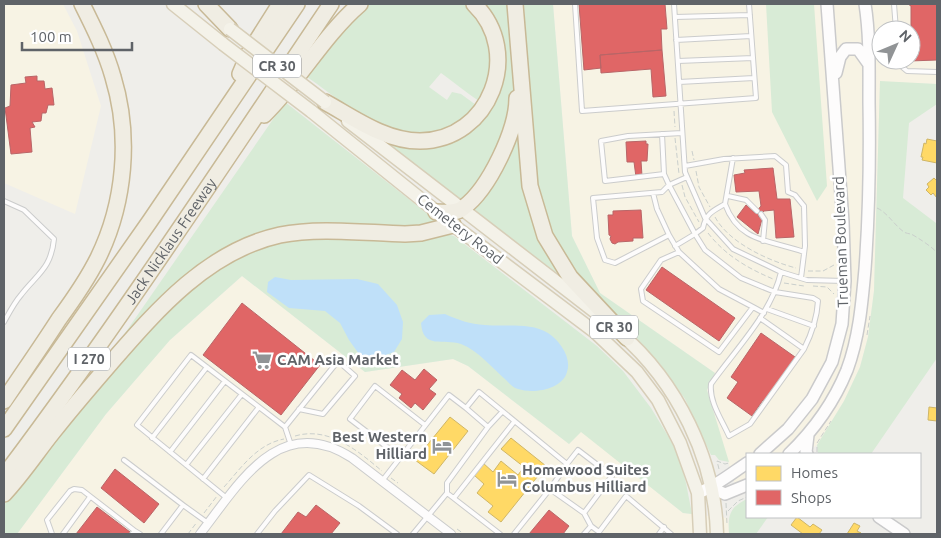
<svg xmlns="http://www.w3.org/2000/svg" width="941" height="538" viewBox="0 0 941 538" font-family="Ubuntu,sans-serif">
<rect width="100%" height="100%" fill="#efeeea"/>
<!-- commercial -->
<path fill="#f7f3e4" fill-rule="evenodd" d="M4,4H63L77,31L101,106L75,214L4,183Z
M553,4H937V84L880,82L874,291L868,337L860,367L844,401L817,445L804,454H747V481L735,485L707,390L715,373L600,293L572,236ZM881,30H911V60H881Z
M242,276L365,372L453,359L468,366L569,444L581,431L683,513L728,518L729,534H17L106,414L170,340Z"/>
<!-- green -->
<path fill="#d8ebd6" d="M369,4H465L476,14L492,47L491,78L479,101C465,92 454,82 441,73L429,87L447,100L452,92L461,94L476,105C470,112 464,120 457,125C403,158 346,103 304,75Z
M480,4H511L514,100L489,170L462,201L380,138L443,141L501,78Z
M524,4H553L572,236L600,293L715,373L707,390L729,462L719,460L715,455H711L685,399L660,364L630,331L581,285L546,227L533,164Z
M766,4H814L827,186L817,201L772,112Z
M880,81L937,84V104L909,123L903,198L936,223L937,222V358L871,454H818L817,445L844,401L860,367L868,337L874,291Z
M285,102L438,222L422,228L269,231L245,238L225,248L126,338L123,336Z
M520,108L528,191L561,276L471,208Z
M446,234L454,236L597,346L623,371L651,408L668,436L679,456L686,483L692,514L683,513L581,432L569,444L468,366L453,359L365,372L242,276L170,340L106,414L17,534H4V505L73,414L104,378L198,279L249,249L305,237L414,241Z
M747,499V517H768L756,534H729C728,515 729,508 747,499Z"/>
<!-- water -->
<path fill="#bfe0f9" d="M275,277L291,280L357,279L378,284L397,305L403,322L402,339L394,352L375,359L359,354L349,340L340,323L325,311L289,308L267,292L268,282Z
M445,314C458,320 470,324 485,325C505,327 530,322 548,333C560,341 572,358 567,372C562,390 533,394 518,389C513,388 509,383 506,380C492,368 479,351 461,344C443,338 423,350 421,323L429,315Z"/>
<!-- homes -->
<path fill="#ffd966" stroke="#cfb667" d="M927,139L937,141V163L922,160L923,157H921L924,143L926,144Z
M934,178L937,181V198L933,193L931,195L926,190L929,187L927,184Z
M929,407L937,408V421L928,420Z
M450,417L468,431L434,474L415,460Z
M511,438L546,466L501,522L488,512L493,506L477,493L484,484L474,475L483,463L493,472L501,461L518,475L524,467L501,449Z
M797,517L810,527L813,524L822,530L819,534H803L791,525Z
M854,523L860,526L857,531L861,533L847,534Z"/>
<!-- shops -->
<path fill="#e06666" stroke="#b96567" d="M579,4H665L667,29H661L662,50L600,55L601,68L584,70Z
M908,4H937V60L909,61L911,60V6Z
M662,50L666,96L653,97L651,69L601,73L600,55Z
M37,76V81H44L45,89L52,88L54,105H48L46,113H42L41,121L32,122L35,127L30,128L32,152L11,154L5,108L10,106L11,85L26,83L25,77Z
M646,141V144H648L647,161H641L642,176L636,177L634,162H627L626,142Z
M773,168L777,199H790L794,237L776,238L774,210L764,211L758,216L762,219L758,234L737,217L746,205L755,213L761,206L759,191L736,192L734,175L745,173L744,170Z
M641,210L643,238H633V241L618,242L615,244L612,243L610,239L611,236L609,235L608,215H613V211Z
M662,267L735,318L719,341L646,290Z
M242,303L320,365L281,415L203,355Z
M761,333L795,357L764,402L763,400L752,416L727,398L738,382L731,377Z
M424,369L437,380L429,389L436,394L423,410L415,403L411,408L399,398L402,394L390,385L402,370L415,380Z
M115,469L159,504L144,523L101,488Z
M316,505L340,523L331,534H281L298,512L306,517Z
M97,507L130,532L128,534H76Z
M549,510L569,526L563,534H529Z"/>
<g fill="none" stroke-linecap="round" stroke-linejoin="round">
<defs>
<path id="lane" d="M575,4L582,111L756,98L749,4
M674,4L685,172L705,218L733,249L781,272L807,280L844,281
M894,4L896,30
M675,17L750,15
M676,40L751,36
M900,60L901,66L907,71L937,72
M678,61L753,58
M679,82L754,78
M682,133L628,136L601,141L605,181L664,174L669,185L687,177
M662,134L664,174
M685,166L724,159L775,156L786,165L788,192L795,195L804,206L805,246L801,278
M653,193L657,209L669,235
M728,196L746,200L757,211
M4,201L24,210L54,239C51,269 37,274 21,295C14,303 9,313 4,322
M725,204L733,158
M761,214L765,220L763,241
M675,246L695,234L669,185L662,192L593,198L597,238L605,260L615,263L669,235L679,252L661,260L641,289L643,301L719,352L753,307L764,313
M679,252L719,289L753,307
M767,309L814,326
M760,318L804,349L750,424L729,436C722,420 709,402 711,384C735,350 772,313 781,272
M804,349C812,333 817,319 818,301L813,298L775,292L741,278L705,250L695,234L703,228C706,213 713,211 725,204C739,243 771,240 804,252
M285,427L338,361L355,376L323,414L299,409
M488,427L502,412
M152,438L207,367
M170,452L225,381
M400,457L350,419L375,386L425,425
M124,460L183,505
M186,465L242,394
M203,479L259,407
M382,481L449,395L466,408
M550,489L567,464
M447,493L500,534
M454,498L514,422
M228,499L137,425L191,355L285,427L291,445
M52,534L47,520L70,491L74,489L82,490L135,531
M63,534L90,497
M132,534L135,531L140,534
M161,534L183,505L208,523
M257,534L275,511L309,475L359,506L397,534
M413,534L447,493V483L488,427L466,408L479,392L567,464L578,450L612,476L584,513L591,526L599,532L626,496L671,534
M514,534L550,489L584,513
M584,534L591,526
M659,534L664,527"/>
<path id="street" d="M200,534C239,484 279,411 352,458L451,534"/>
<path id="secondary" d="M836,73L840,57L846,49H858L868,63
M760,454L788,429L812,399L832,362L842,324L845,281L843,222L827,4
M789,454C814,430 834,402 847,370C859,338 862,303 865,269C869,214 870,158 869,102C869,69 870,36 865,4
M807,454L806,452L808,435
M712,488L725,494L747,485
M698,493C715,487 732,473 747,463
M879,517L904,534"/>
<path id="primary" d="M173,4L223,44
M311,111L453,225L595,332L637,372L658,400L680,443L698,493L700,534
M348,121L598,314
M620,333C677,382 715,459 717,534"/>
<g id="highway">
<path d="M206,4L230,29"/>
<path d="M515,4L530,186L545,236L570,277L627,338"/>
<path d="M240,74L249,53L280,4"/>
<path d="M325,102C354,118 385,141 420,141C490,141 524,52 474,4"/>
<path d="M264,115C299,81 323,36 360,4"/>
<path d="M436,212C445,212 456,214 463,208C489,189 517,130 517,98"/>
<path d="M4,401C22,374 41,347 59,319C73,300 87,280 98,258C125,203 131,136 113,77C106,52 94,28 82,4"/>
<path d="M4,429L150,221L297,4"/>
<path id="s1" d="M4,476C119,323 224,163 331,4"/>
<path d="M4,494C22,475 37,452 53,432C71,409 90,387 109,365C156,311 207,251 280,235C318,227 366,233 405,234L421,233L453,225"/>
</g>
</defs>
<!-- lane casing -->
<use href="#lane" stroke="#cbcccc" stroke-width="6"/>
<!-- street casing -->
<use href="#street" stroke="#cbcccc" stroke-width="10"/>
<!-- secondary casing -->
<use href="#secondary" stroke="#cacacb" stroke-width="14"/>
<!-- primary casing -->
<use href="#primary" stroke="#d7ceb8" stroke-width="15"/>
<!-- highway casing -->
<use href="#highway" stroke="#c8b996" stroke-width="18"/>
<!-- path -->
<path stroke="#cacfcc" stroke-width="1" stroke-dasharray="5 2.5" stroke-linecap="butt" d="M674,111L675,127
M675,138L679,174
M692,151L694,160
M696,171L699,187L710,207
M682,185L685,197L699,222
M877,208C888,213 894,225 904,232C905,233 910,234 911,234C917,237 934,248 937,253
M715,217C729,243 769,261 796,268
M708,233C725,255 747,268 773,279
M808,271H823L834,265
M784,283L804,286
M813,286L827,287L834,294
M867,335L870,316
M295,436C329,426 358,451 382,471
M817,443L831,421
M817,447V454
M719,469L717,461L725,464L729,463
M391,478L398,483
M224,487C241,468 257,444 284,439
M726,503L727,524
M728,511L738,501L747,497
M204,513L217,496
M457,529L464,534
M188,534L197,522"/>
<!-- lane -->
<use href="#lane" stroke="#fdfcfc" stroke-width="4"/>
<!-- street -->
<use href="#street" stroke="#fdfcfc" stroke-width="8"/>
<!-- secondary -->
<use href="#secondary" stroke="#fdfcfc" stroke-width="11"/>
<!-- primary -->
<use href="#primary" stroke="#f4f2e9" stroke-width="12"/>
<!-- highway -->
<use href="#highway" stroke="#f0ede3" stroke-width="15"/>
<defs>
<path id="primary-bridge" d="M230,29L325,102
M223,44L311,111"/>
</defs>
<!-- primary-bridge casing -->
<use href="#primary-bridge" stroke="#d7ceb8" stroke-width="15" stroke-linecap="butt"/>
<!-- primary-bridge -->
<use href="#primary-bridge" stroke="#f4f2e9" stroke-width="12"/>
</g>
<!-- icons -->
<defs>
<symbol id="supermarket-bare" viewBox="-9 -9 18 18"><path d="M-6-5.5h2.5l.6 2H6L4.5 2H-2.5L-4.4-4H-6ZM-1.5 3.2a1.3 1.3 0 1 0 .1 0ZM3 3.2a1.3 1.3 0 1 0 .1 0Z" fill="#919496" stroke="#fff" stroke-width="2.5" paint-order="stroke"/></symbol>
<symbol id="hotel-bare" viewBox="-9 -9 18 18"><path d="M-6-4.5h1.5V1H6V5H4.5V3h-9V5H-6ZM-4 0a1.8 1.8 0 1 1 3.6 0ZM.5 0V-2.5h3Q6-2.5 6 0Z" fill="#919496" stroke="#fff" stroke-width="2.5" paint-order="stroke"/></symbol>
</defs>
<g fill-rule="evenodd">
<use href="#supermarket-bare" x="248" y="346" width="28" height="28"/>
<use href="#hotel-bare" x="428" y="432" width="28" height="28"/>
<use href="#hotel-bare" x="493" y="465" width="28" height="28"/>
</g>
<g text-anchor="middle" stroke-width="5" stroke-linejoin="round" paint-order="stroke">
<!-- shield labels -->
<g fill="#fff" stroke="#8f9295" stroke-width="1">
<rect x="253" y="54.5" width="48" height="23" rx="4"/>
<rect x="590" y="315.5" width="48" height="23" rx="4"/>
<rect x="68" y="347.5" width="42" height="23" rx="4"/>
</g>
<g font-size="14" font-weight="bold" fill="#5f6368">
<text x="277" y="71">CR 30</text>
<text x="614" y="332">CR 30</text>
<text x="89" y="364">I 270</text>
</g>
<!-- street labels -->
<g font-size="15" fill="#5f6368" stroke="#fff">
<text transform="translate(460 229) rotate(38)" y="5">Cemetery Road</text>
<text dy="5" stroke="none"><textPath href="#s1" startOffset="288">Jack Nicklaus Freeway</textPath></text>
<text transform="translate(841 242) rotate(-92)" y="5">Trueman Boulevard</text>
</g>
<!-- poi labels -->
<g font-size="15" font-weight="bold" fill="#5f6368" stroke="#fff" text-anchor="start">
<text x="277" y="365">CAM Asia Market</text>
<text x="427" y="442" text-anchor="end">Best Western<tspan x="427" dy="17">Hilliard</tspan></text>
<text x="522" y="475">Homewood Suites<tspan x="522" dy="17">Columbus Hilliard</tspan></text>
</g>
</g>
<!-- border -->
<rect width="941" height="538" fill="none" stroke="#5f6368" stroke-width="10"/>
<!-- legend -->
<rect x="746" y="453" width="175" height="65" fill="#ffffff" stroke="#bfc1c3"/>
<rect x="756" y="466" width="25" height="15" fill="#ffd966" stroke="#bfc1c3"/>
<text x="791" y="478" font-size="15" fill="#5f6368">Homes</text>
<rect x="756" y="490" width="25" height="15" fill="#e06666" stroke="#bfc1c3"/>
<text x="791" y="503" font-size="15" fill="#5f6368">Shops</text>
<!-- north arrow -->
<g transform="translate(896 45) rotate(46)"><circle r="24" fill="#ffffff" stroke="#bfc1c3"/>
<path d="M0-4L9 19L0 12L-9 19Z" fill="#919496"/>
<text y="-8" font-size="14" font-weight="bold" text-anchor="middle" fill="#5f6368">N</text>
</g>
<!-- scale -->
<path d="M22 42v8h110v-8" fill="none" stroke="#5f6368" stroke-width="2.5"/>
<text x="30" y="42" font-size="15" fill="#5f6368" stroke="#ffffff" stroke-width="4" paint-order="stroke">100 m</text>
</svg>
